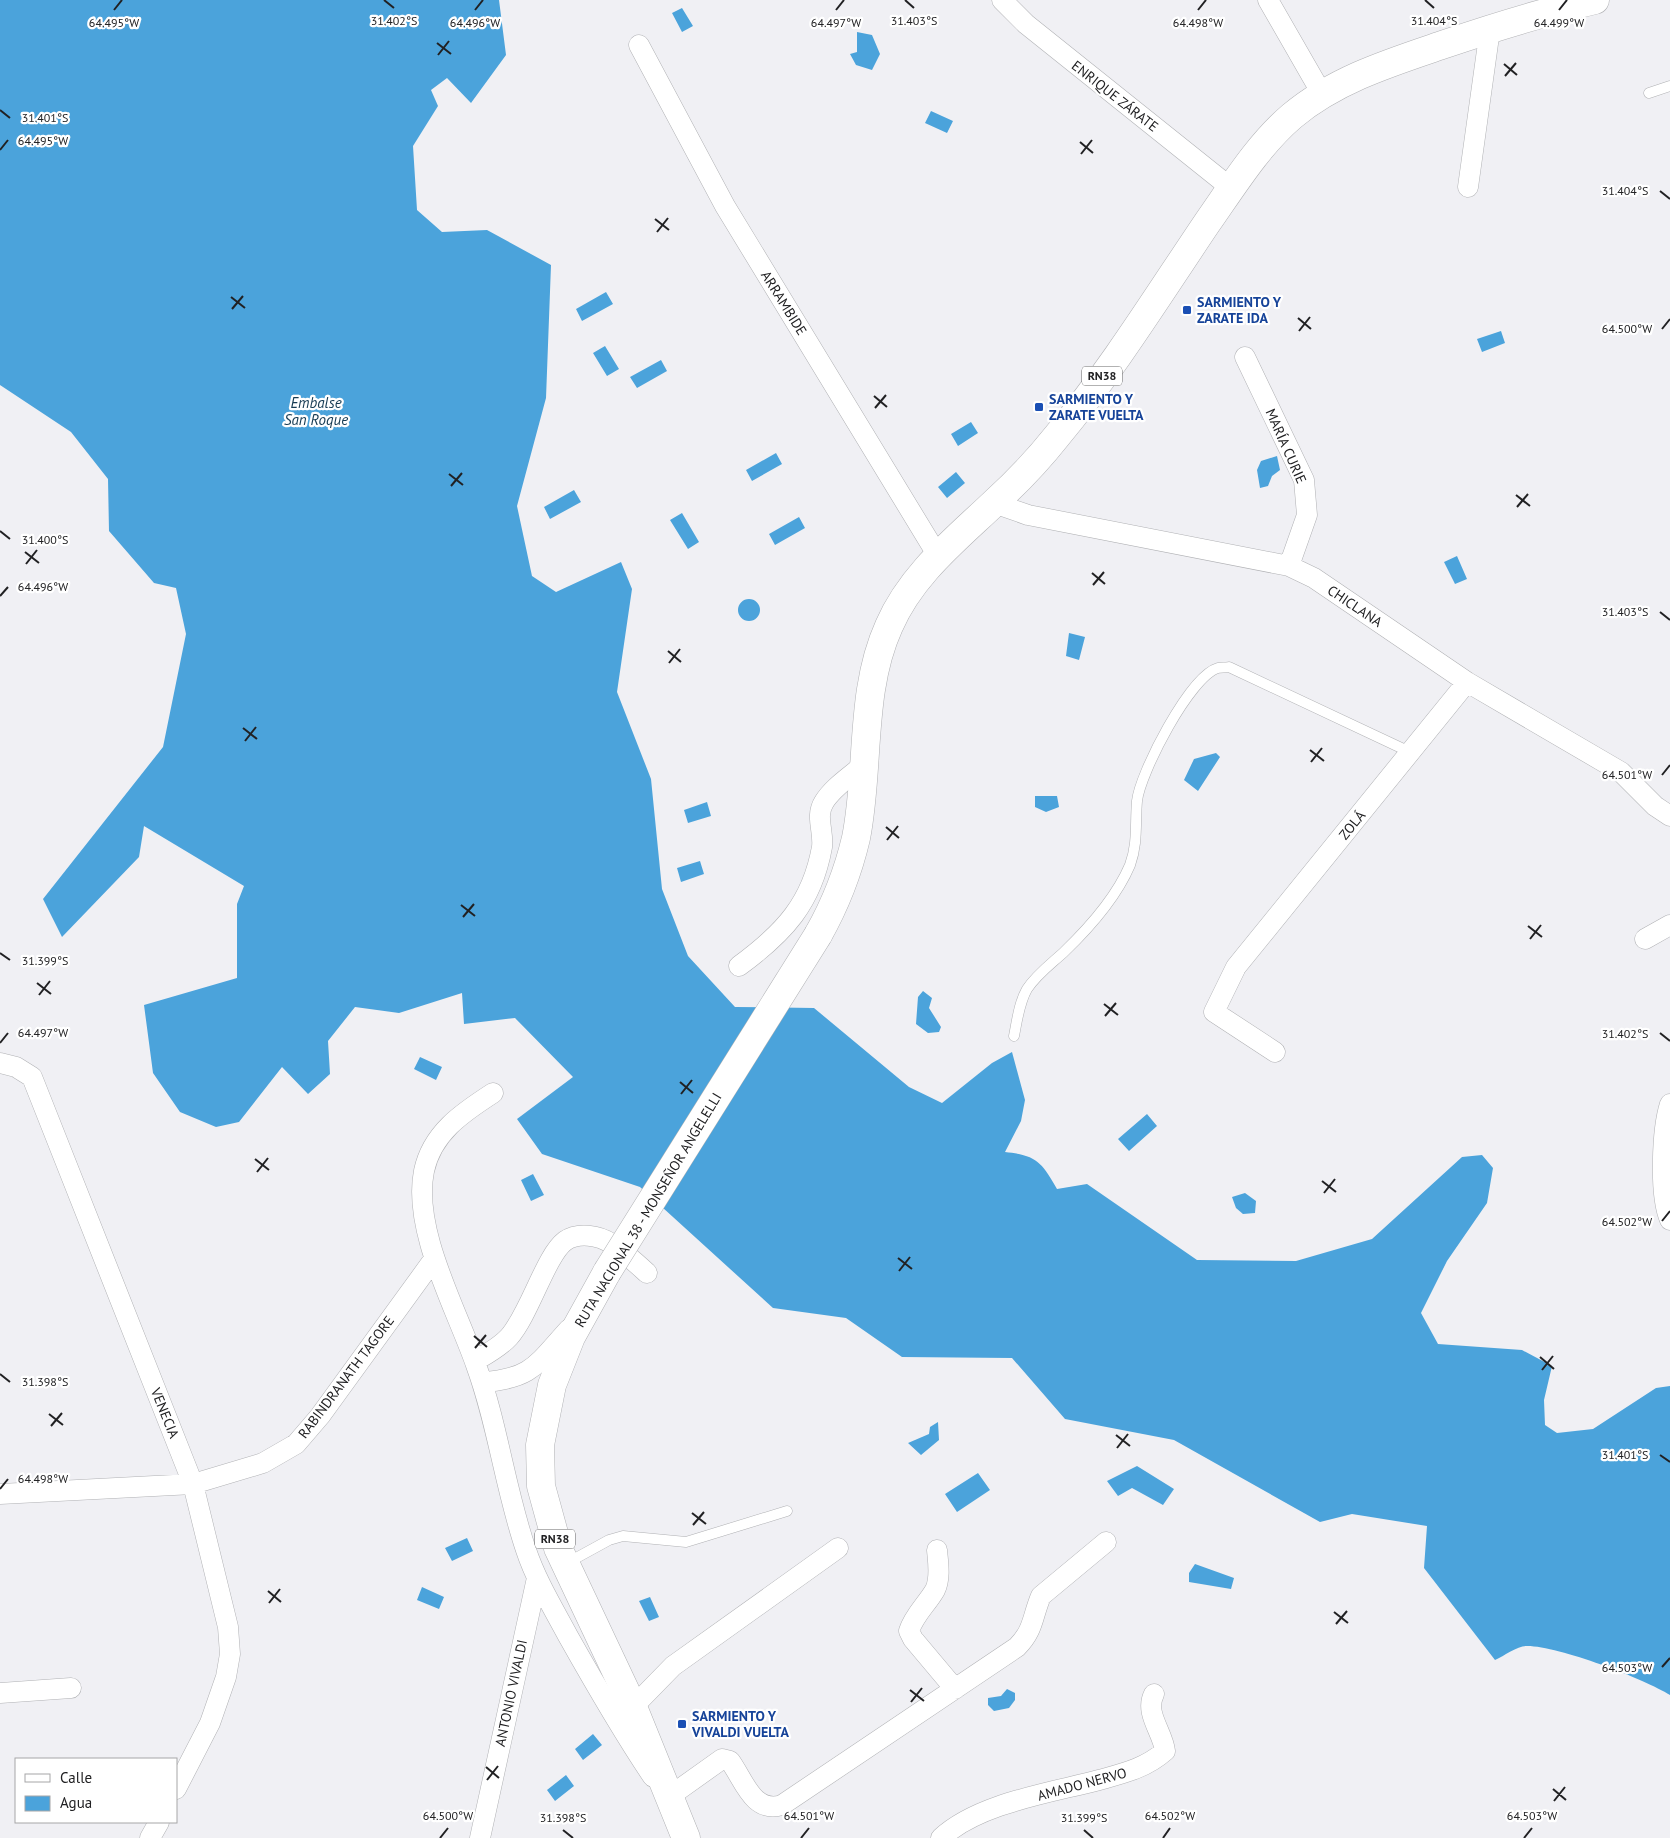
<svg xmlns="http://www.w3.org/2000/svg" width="1670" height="1838" viewBox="0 0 1670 1838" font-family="'PT Sans',sans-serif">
<rect width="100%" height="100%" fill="#f0f0f4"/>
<!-- water -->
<path fill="#4ba3db" d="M0,0H499L506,55L471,103L447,78L431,90L438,106L413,146L417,210L442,232L487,230L551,265L546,398L517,506L532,576L556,592L621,562L632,589L617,692L651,779L662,889L688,956L735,1007L814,1008L909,1087L942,1103L992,1063L1012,1052L1025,1100L1021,1121L1005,1152C1036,1155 1042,1162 1057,1189L1087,1184L1197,1260L1296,1261L1372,1239L1462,1157L1482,1155L1493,1168L1487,1203L1447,1261L1421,1313L1438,1344L1522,1350L1552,1366L1544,1400L1545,1425L1557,1433L1593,1429L1656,1388L1670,1386V1695C1645,1679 1556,1645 1526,1646C1517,1646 1504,1656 1495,1660L1424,1568L1427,1526L1352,1514L1320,1522L1174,1440L1065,1419L1012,1358L902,1357L846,1318L773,1308L640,1187L542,1154L517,1119L573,1077L515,1018L464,1024L462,993L399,1013L355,1007L328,1041L330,1074L308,1094L282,1067L239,1122L216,1127L180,1112L153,1073L144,1005L237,978V904L244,886L144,826L139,857L62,937L43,899L163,747L186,634L176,588L154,583L109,531L108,479L71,432L0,385Z
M682,8L693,26L682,32L672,13Z
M857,32L872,35L880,54L872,70L856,65L850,54L857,52Z
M931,111L953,121L947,133L925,123Z
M606,292L613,304L582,321L576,309Z
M1501,331L1505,343L1482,352L1477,339Z
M605,346L619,369L607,376L593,353Z
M661,360L667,371L637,388L630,377Z
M971,422L978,433L958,446L951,434Z
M776,453L782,464L752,481L746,470Z
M1277,456L1280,470L1272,476L1268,486L1260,488L1257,470L1261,461Z
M956,472L965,483L947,498L938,487Z
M574,490L581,502L550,519L544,507Z
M682,513L699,542L688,549L670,520Z
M799,517L805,528L775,545L769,534Z
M1457,556L1467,579L1455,584L1444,562Z
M738 610a11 11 0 1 1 22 0a11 11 0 1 1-22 0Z
M1069,633L1085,637L1079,660L1066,656Z
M1216,753L1220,757L1198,791L1184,780L1194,759Z
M1035,796H1057L1059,807L1046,812L1035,807Z
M707,802L711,816L688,823L684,810Z
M700,861L704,874L681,882L677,868Z
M923,991L932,998L929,1008L941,1027L939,1032L928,1033L916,1024L918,997Z
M420,1057L442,1067L436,1080L414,1069Z
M1147,1114L1157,1126L1129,1151L1118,1139Z
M533,1174L544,1195L531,1201L521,1180Z
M1245,1193L1256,1201L1255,1213L1243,1214L1236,1208L1232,1197Z
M938,1422L939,1440L921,1455L908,1443L929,1434L930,1427Z
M1137,1466L1174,1489L1163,1505L1132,1488L1118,1496L1107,1481Z
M978,1473L990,1490L957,1512L945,1494Z
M467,1538L473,1551L452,1561L445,1548Z
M1195,1564L1234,1578L1231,1589L1189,1582V1573Z
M422,1587L444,1597L439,1609L417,1600Z
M650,1597L659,1617L649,1621L639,1601Z
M1007,1689L1015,1693V1700L1009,1708L994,1711L988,1705V1698L1001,1696Z
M593,1734L602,1745L583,1760L575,1749Z
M566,1775L574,1786L555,1801L547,1790Z"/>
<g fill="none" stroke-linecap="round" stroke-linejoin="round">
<defs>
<path id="lane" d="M1649,93L1670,86
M1014,1036C1017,1021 1019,1003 1027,989C1037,974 1051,964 1064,952C1090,927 1116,898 1130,865C1138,843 1135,824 1137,801C1140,773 1190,676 1218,668C1221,667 1225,668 1229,667L1412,753
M567,1563L609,1540L623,1536L686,1542L787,1511"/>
<path id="street" d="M1002,0L1026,24L1231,188
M1268,0L1322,94
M639,45L725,206L938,556
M1468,187L1490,29
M1245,357L1304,480L1307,515L1289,566
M994,503L1028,515L1289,566L1314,578L1467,682L1621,772L1655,806L1670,816
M1645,939L1670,925
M739,966C784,933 812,903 822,847C824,831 815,816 824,802C833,787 851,776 863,765
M1275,1052L1214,1012L1236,967L1467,682
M0,1063L16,1067L32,1077L193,1484L228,1627L230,1654L226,1677L210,1723L176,1789
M493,1093C462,1113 432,1133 424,1171C412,1230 457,1310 476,1365C498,1425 505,1489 526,1550C536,1580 553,1608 568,1636C595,1684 622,1731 653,1777
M1670,1104C1662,1129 1659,1195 1670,1220
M475,1361C487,1354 500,1347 509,1337C529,1315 546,1255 565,1241C578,1232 599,1235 612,1244C624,1252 636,1263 647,1273
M482,1382C532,1379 537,1364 569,1329
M0,1494L193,1484L263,1463L296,1444L320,1416L434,1259
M937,1550C938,1562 941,1578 935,1590C927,1604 914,1615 909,1631L913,1639L955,1689
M0,1693L71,1688
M633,1707L673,1666L838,1548
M670,1796L722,1759L730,1761C744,1780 753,1814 782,1805L1017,1647C1034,1630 1032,1617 1041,1596L1106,1542
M150,1838L159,1822
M480,1838L537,1578
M941,1838C979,1803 1050,1793 1099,1780C1124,1773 1146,1768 1165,1751C1163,1732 1144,1713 1154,1694"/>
<path id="primary" d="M818,935C835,905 848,872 856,838C870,768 859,692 889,626C911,575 955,540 994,503C1017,482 1038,460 1057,436C1112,370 1159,294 1207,223C1233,186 1258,145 1292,116C1336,79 1392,62 1445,44C1495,27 1544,12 1595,0
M607,1272L571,1337L552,1385L540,1445L541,1486L558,1548L633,1707L686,1838"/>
</defs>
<!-- lane casing -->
<use href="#lane" stroke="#b0b1b4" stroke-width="11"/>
<!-- street casing -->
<use href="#street" stroke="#b0b1b4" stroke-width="21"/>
<!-- primary casing -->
<use href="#primary" stroke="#b0b1b4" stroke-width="29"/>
<!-- lane -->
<use href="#lane" stroke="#fff" stroke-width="10"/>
<!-- street -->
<use href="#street" stroke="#fff" stroke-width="20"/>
<!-- primary -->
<use href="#primary" stroke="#fff" stroke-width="28"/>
<defs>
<path id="primary-bridge" d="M607,1272L818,935"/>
</defs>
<!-- primary-bridge casing -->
<use href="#primary-bridge" stroke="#b0b1b4" stroke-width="29" stroke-linecap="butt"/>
<!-- primary-bridge -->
<use href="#primary-bridge" stroke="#fff" stroke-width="28"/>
</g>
<!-- ticks -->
<path fill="none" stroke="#212123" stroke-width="2" d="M384,0L394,8M905,0L914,8M1425,0L1434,8M114,10L122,0M475,10L483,0M836,10L844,0M1198,10L1206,0M1559,10L1567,0M437,43L451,54M438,55L449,41M1504,64L1517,75M1505,76L1516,63M0,110L10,118M1080,142L1093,153M0,150L8,140M1081,154L1092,140M1660,191L1670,199M655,219L669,230M657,232L668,218M231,297L245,308M232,309L243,296M1298,318L1311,329M1662,329L1670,319M1299,331L1310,317M874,396L887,407M875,408L886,395M449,474L463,485M451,486L462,473M1516,495L1530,506M1517,507L1528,494M0,531L10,539M25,552L39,563M26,564L37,550M1092,573L1105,584M1093,585L1104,572M0,596L8,587M1660,612L1670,620M668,651L681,662M669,663L680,649M243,728L257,739M245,741L256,727M1310,750L1324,761M1311,762L1322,748M1662,775L1670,765M886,827L899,838M887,840L898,826M461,905L475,916M463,917L474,904M1528,926L1542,937M1530,939L1541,925M0,953L10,960M37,983L51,994M39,995L50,981M1104,1004L1118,1015M1105,1016L1116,1003M1660,1033L1670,1041M0,1043L8,1033M680,1082L693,1093M681,1094L692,1080M255,1159L269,1170M257,1172L268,1158M1322,1181L1336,1192M1324,1193L1335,1179M1662,1221L1670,1211M898,1258L912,1269M899,1271L910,1257M474,1336L487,1347M475,1348L486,1335M1540,1357L1554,1369M1542,1370L1553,1356M0,1374L10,1382M49,1414L63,1425M51,1426L62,1413M1116,1435L1130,1446M1117,1448L1128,1434M1660,1455L1670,1462M0,1489L8,1479M692,1513L706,1524M693,1525L704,1512M268,1591L281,1602M269,1603L280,1589M1334,1612L1348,1623M1336,1624L1347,1611M1662,1667L1670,1658M910,1690L924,1701M911,1702L922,1688M486,1767L499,1778M487,1780L498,1766M1553,1789L1566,1800M1554,1801L1565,1787M563,1830L573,1838M1084,1830L1093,1838M440,1838L448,1828M801,1838L809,1828M1163,1838L1170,1828M1524,1838L1532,1828"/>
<!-- markers -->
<g fill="#1a4fb4" stroke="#fff" stroke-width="2">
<rect x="1182" y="305" width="10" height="10" rx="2.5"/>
<rect x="1034" y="402" width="10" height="10" rx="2.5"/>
<rect x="677" y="1719" width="10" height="10" rx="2.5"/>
</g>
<g text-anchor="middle" stroke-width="4.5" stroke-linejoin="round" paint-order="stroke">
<!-- shield labels -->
<g fill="#fff" stroke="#646465" stroke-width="1">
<rect x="1082" y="366.5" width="40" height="19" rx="4"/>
<rect x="535" y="1529.5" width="40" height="19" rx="4"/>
</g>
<g font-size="12" font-weight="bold" fill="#212123">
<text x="1102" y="380">RN38</text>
<text x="555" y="1543">RN38</text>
</g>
<!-- street labels -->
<g font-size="14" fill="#212123" stroke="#fff">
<text transform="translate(1115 96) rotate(38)" y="5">ENRIQUE ZÁRATE</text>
<text transform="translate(784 303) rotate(58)" y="5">ARRAMBIDE</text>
<text transform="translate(1286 446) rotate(66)" y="5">MARÍA CURIE</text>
<text transform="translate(1355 606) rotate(34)" y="5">CHICLANA</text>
<text transform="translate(1352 825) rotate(-51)" y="5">ZOLÁ</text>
<text transform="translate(648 1210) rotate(-59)" y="5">RUTA NACIONAL 38 - MONSEÑOR ANGELELLI</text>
<text transform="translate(346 1377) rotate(-53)" y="5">RABINDRANATH TAGORE</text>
<text transform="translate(165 1413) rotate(68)" y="5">VENECIA</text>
<text transform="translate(511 1693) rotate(-78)" y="5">ANTONIO VIVALDI</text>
<text transform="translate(1082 1784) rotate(-15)" y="5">AMADO NERVO</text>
</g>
<!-- transit labels -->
<g font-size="14" font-weight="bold" fill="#164399" stroke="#fff" text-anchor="start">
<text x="1197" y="307">SARMIENTO Y<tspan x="1197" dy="16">ZARATE IDA</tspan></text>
<text x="1049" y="404">SARMIENTO Y<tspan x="1049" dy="16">ZARATE VUELTA</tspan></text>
<text x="692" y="1721">SARMIENTO Y<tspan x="692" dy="16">VIVALDI VUELTA</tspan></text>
</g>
<!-- water labels -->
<g font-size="15" font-style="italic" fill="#163b53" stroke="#fff">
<text x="316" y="408">Embalse<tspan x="316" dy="17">San Roque</tspan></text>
</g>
</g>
<g font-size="12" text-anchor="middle" fill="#212123" stroke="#fff" stroke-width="4.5" stroke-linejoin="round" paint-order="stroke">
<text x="394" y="25">31.402°S</text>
<text x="914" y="25">31.403°S</text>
<text x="1434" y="25">31.404°S</text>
<text x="114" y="27">64.495°W</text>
<text x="475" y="27">64.496°W</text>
<text x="836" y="27">64.497°W</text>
<text x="1198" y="27">64.498°W</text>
<text x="1559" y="27">64.499°W</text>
<text x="45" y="122">31.401°S</text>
<text x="43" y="145">64.495°W</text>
<text x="1625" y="195">31.404°S</text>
<text x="1627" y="333">64.500°W</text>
<text x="45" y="544">31.400°S</text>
<text x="43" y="591">64.496°W</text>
<text x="1625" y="616">31.403°S</text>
<text x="1627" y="779">64.501°W</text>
<text x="45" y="965">31.399°S</text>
<text x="43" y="1037">64.497°W</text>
<text x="1625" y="1038">31.402°S</text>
<text x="1627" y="1226">64.502°W</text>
<text x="45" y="1386">31.398°S</text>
<text x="1625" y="1459">31.401°S</text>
<text x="43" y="1483">64.498°W</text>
<text x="1627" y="1672">64.503°W</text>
<text x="448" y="1820">64.500°W</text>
<text x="809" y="1820">64.501°W</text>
<text x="1170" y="1820">64.502°W</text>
<text x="1532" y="1820">64.503°W</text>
<text x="563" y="1822">31.398°S</text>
<text x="1084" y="1822">31.399°S</text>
</g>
<!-- legend -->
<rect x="15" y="1758" width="162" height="65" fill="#ffffff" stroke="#a6a6a7"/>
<rect x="25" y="1774" width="25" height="8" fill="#ffffff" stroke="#a6a6a7"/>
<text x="60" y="1783" font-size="15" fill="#212123">Calle</text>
<rect x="25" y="1796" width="25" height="15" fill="#4ba3db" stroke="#a6a6a7"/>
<text x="60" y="1808" font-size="15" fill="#212123">Agua</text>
</svg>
